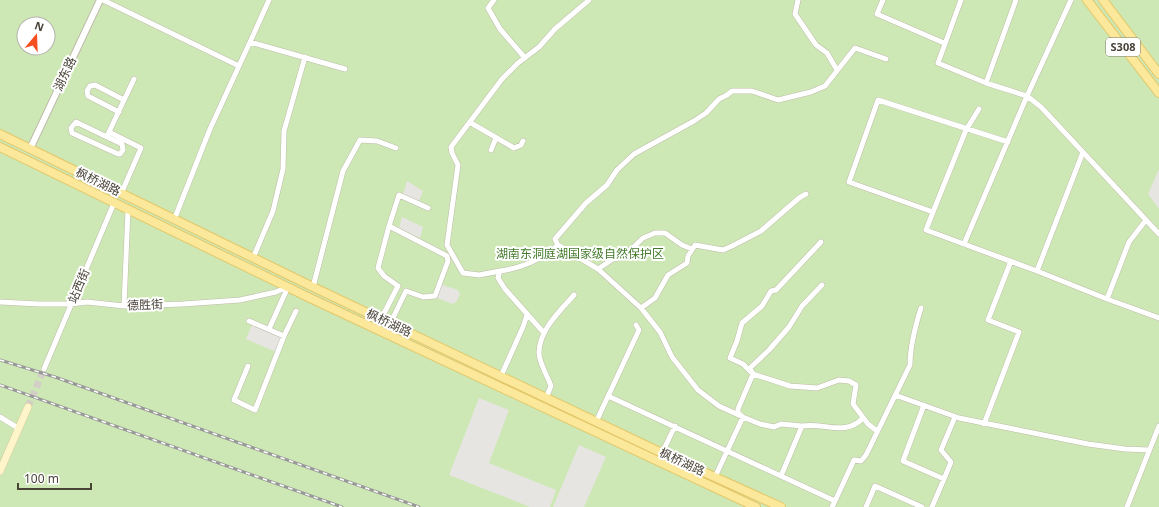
<svg xmlns="http://www.w3.org/2000/svg" width="1159" height="507" viewBox="0 0 1159 507" font-family="'Noto Sans','Noto Sans SC',sans-serif">
<rect width="100%" height="100%" fill="#f5f2ea"/>
<!-- green -->
<path fill="#cde8b4" fill-rule="evenodd" d="M0,0H1159V507H0ZM24,24H48V48H24Z"/>
<!-- parking -->
<path fill="#e6e5e1" d="M1159,169V209L1148,194Z
M407,181L423,191L419,201L403,195Z
M402,217L423,227L420,238L399,228Z
M439,284L458,290L460,295L456,302L452,304L435,297Z
M253,323L283,335L276,352L246,339Z
M479,398L509,410L489,463L556,490L550,507H530L449,475Z
M579,445L606,457L584,507H553Z"/>
<g fill="none" stroke-linecap="round" stroke-linejoin="round">
<!-- secondary-tunnel -->
<path stroke="#d3cfc6" stroke-width="7" stroke-dasharray="7 3.5" stroke-linecap="butt" d="M28,407L44,369"/>
<defs>
<path id="minor" d="M103,0L239,66
M494,0L488,8L500,29L525,58
M798,0L795,14L816,45L827,53L837,70
M883,0L877,14L944,43
M961,0L938,63L986,83L1027,96L964,244
M1071,0L1027,96L1041,107L1159,234
M250,42L269,0
M986,83L1016,0
M119,112L88,96L87,91L90,86L95,85L124,100
M471,123L514,148L521,145L523,141
M107,137L122,144L123,150L120,154H118L72,133L71,128L76,122L107,137L109,132
M1008,142L878,100L849,182L933,212L926,230L1037,271L1083,152
M491,150L496,138
M121,194L141,148L109,132L134,79
M933,212L966,130L979,109
M174,220L210,129L250,42L345,69
M1146,220L1129,242L1107,299L1159,318
M389,226L399,195L428,208
M821,242L776,290L771,291L762,306L742,323L737,341L730,358L743,364L753,374L790,386L817,388L839,380L849,381L856,385L853,404L868,424L877,431
M558,245L598,269L641,308L660,332L672,357L698,390L719,406L743,417L715,477
M253,258L273,211L283,169L284,131L305,57
M598,269L613,259L623,257L643,238L655,233H665L682,245L692,249
M500,271L479,275L463,273L447,245L458,165L452,153L451,147L502,79L518,63L539,47L555,29L589,0
M1037,271L1107,299
M313,287L343,171L360,140L377,141L396,148
M0,302L39,304H71L87,302L124,306L183,304L240,300L276,292L288,287
M124,306L128,210
M641,308L655,298L668,275L687,263L688,256L695,245L723,250L732,246L761,231L799,198L806,194
M381,319L398,286L384,276L378,268L389,226L447,256L448,261L435,296L423,297L406,291L390,324
M249,321L284,336L296,311
M269,329L288,287
M544,333L505,289L498,278L500,271C522,268 541,260 558,245L555,239L586,203L607,185L617,170L634,154L694,121L706,113L719,99L727,95L732,91H752L778,100L811,92L825,86L855,48L886,59
M248,366L234,400L255,410L284,336
M44,369L114,203
M501,376L523,327L527,315
M895,395L959,418L1088,444L1125,449L1149,450
M608,396L835,501L832,507
M546,398L551,386C548,377 539,363 539,353C539,330 560,311 574,295
M924,405L903,461L944,479L951,462L941,450L955,417
M0,417L18,428
M596,422L639,330L636,325
M984,424L1019,332L988,320L1011,261
M802,426L781,424L774,427L760,424L743,417L738,413V409L753,374L750,368L769,350L789,327L802,306L822,285
M662,453L675,426
M781,476L802,426C824,422 845,437 863,418
M835,501L854,460L861,461L866,455L910,365C910,345 915,327 921,308
M866,507L875,486L922,507
M932,507L944,479
M1127,507L1159,426"/>
<path id="tertiary" d="M30,149L100,0"/>
<path id="secondary" d="M0,471L28,407"/>
<path id="primary" d="M1087,0L1159,93
M1103,0L1159,74
M0,134L313,287L662,453L781,507
M0,147L310,298L756,507"/>
</defs>
<!-- minor casing -->
<use href="#minor" stroke="#c0bbac" stroke-width="6"/>
<!-- tertiary casing -->
<use href="#tertiary" stroke="#c0bbac" stroke-width="8"/>
<!-- secondary casing -->
<use href="#secondary" stroke="#d4c89a" stroke-width="8"/>
<!-- primary casing -->
<use href="#primary" stroke="#e2c76a" stroke-width="10"/>
<!-- minor -->
<use href="#minor" stroke="#fff" stroke-width="5"/>
<!-- tertiary -->
<use href="#tertiary" stroke="#fff" stroke-width="6"/>
<!-- secondary -->
<use href="#secondary" stroke="#fef5cb" stroke-width="7"/>
<!-- primary -->
<use href="#primary" stroke="#fce89b" stroke-width="8"/>
<defs>
<path id="rail" d="M0,360L55,377L419,507
M0,385L342,507"/>
</defs>
<!-- rail casing -->
<use href="#rail" stroke="#989898" stroke-width="3"/>
<!-- rail -->
<use href="#rail" stroke="#fff" stroke-width="1.5" stroke-dasharray="4.5" stroke-linecap="butt"/>
</g>
<g text-anchor="middle" stroke-width="4" stroke-linejoin="round" paint-order="stroke">
<!-- shield labels -->
<rect fill="#fff" stroke="#807b74" stroke-width="1" x="1106" y="38" width="34" height="18" rx="3"/>
<g font-size="11" font-weight="bold" fill="#494338">
<text x="1123" y="51">S308</text>
</g>
<!-- street labels -->
<g font-size="12" fill="#494338" stroke="#fff">
<text transform="translate(65 74) rotate(-65)" y="4">湖东路</text>
<text transform="translate(98 182) rotate(26)" y="4">枫桥湖路</text>
<text transform="translate(79 286) rotate(-67)" y="4">站西街</text>
<text transform="translate(145 305) rotate(-2)" y="4">德胜街</text>
<text transform="translate(389 323) rotate(25)" y="4">枫桥湖路</text>
<text transform="translate(682 462) rotate(25)" y="4">枫桥湖路</text>
</g>
<!-- park labels -->
<g font-size="12" fill="#447a2b" stroke="#fff">
<text x="580" y="258">湖南东洞庭湖国家级自然保护区</text>
</g>
</g>
<!-- north arrow -->
<g transform="translate(36 36) rotate(19)"><circle r="19" fill="#ffffff" stroke="#b6b4af"/>
<path d="M0-3L7 15L0 10L-7 15Z" fill="#f64f1f"/>
<text y="-6" font-size="11" font-weight="bold" text-anchor="middle" fill="#494338">N</text>
</g>
<!-- scale -->
<path d="M18 483v6h73v-6" fill="none" stroke="#494338" stroke-width="2"/>
<text x="24" y="483" font-size="12" fill="#494338" stroke="#ffffff" stroke-width="3" paint-order="stroke">100 m</text>
</svg>
